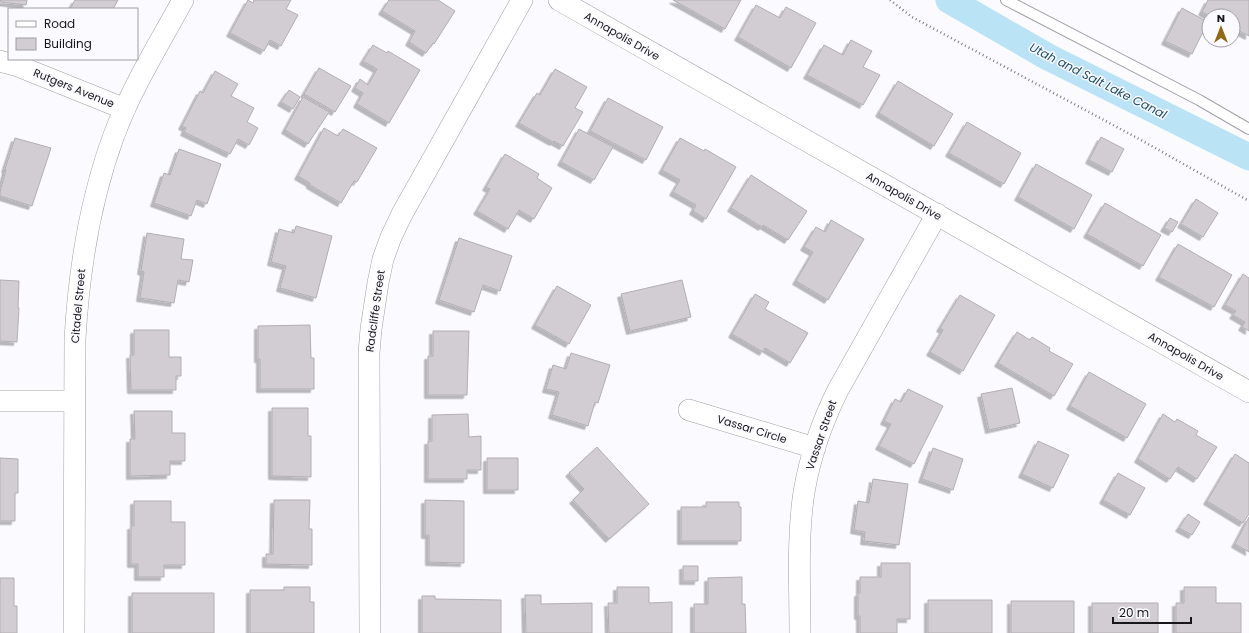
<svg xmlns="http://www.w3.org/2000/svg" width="1249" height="633" viewBox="0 0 1249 633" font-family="Poppins,sans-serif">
<defs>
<filter id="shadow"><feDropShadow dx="-3.5" dy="3.5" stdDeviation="0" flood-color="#0004"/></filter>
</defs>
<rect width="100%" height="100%" fill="#fafaff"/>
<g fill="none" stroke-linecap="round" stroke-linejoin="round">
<!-- canal -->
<path stroke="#bae3f6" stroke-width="27" d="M949,0L1048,57L1249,157"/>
</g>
<!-- building -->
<path fill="#d1cdd2" stroke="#b2aeb3" filter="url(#shadow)" d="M0,0H27L26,5L0,2Z
M75,0H118L113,9H70Z
M248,0L253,3L254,0H291L286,9L298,15L281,46L270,40L264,51L230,33Z
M389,0H438L455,11L434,44L433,43L426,53L409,42L415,31L382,11Z
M673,0H741L725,29Z
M1208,0H1249V36L1233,28V16H1210L1202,12Z
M756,5L780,18L786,7L816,23L791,68L738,37Z
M1182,8L1208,22L1192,54L1165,41Z
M851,40L872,51L863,67L880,75L863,105L807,75L824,45L843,55Z
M373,45L387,53L388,51L420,70L389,123L357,104L363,93L355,88L360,79L368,85L377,69L363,61Z
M319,68L351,86L335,112L304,94Z
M555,69L587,87L575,108L583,112L563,146L554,141L553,142L519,123L537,93L540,95Z
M215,71L238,84L231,96L254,108L247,122L258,128L249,145L238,139L230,154L184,132L186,128L182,126L200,91L203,93Z
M898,81L953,114L934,146L879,113Z
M289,90L300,97L293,109L281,102Z
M303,97L329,112L308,144L285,130Z
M608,98L663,127L646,160L590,131Z
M967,122L1021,153L1004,184L949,153Z
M324,128L338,136L343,129L377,148L357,182L354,181L341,203L310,185V183L298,176Z
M579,129L613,147L594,180L561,162Z
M1101,137L1124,149L1112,172L1089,160Z
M15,138L51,148L32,206L0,196V192L6,170L5,169Z
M680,138L704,151L705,149L736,167L706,219L693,211L696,205L673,192L680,180L662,170Z
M179,149L221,164L207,204L197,200L191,216L154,203L164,173L170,175Z
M505,154L539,174L537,178L552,188L534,219L519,210L508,229L477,211L490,189L486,187Z
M1036,164L1092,195L1074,229L1018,197Z
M751,175L807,211L788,240L763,225L762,227L731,208Z
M1196,199L1218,213L1203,237L1181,224Z
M1105,203L1161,235L1143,266L1087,234Z
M1170,218L1178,222L1172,232L1164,228Z
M831,220L864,239L828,300L796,281L813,252L804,247L816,227L825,232Z
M296,226L332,236L316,298L280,288L286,266L271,262L279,229L294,233Z
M147,233L184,239L181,259L193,260L189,282L178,280L174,303L140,298L144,272L141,271Z
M459,238L512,256L500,291L483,285L474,312L439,300Z
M1178,244L1232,275L1214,307L1159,277Z
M1243,274L1249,278V331L1242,327L1245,322L1233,315L1236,311L1225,305Z
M0,280L19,281L18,308H19L17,342L0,341Z
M682,280L691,317L630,331L621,294Z
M557,286L591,305L569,344L535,325Z
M755,294L769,302L765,309L808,333L790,363L765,348L763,352L732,334Z
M960,295L995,315L963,371L930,352L943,330L940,328Z
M310,325L311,358H314V389H260V359H258V326Z
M134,330H169V357H181V376H176V390H131L130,355H134Z
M433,331H469L467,395H428V356H433Z
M1017,332L1030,340L1032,337L1050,348L1049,351L1073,364L1054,396L998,363Z
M571,353L610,365L598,403L595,402L588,426L552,415L559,392L546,389L553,365L566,369Z
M1089,372L1146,404L1127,438L1070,406Z
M1012,388L1020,423L989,430L981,394Z
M908,389L943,406L914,464L879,446L891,424L884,421L895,399L901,402Z
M272,408H308V436H311V477L272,476Z
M134,411H172V433H185V461H170V475L130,476V439H135Z
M468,414L469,437L481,436V470H467V479H428V441H432V415Z
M1163,414L1175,422L1177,419L1198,431L1196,435L1217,447L1197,479L1178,467L1170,479L1138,459Z
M1038,441L1069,455L1053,488L1022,474Z
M597,447L649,504L609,539L573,500L584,489L569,473Z
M933,448L963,459L953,490L922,479Z
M1235,454L1249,463V514L1243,523L1207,501Z
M0,458L18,459V493H15V521H0Z
M487,458H518V490H487Z
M1118,473L1145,488L1130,515L1103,500Z
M873,479L908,484L899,545L864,541L865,532L854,530L858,501L869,503Z
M274,500H310L309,529H312V565L266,564V554H273Z
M425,500L464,501V563L429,562V535H425Z
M134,501H171V522H185V565H164V577H138V564H131V526H134Z
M706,502H739V507H741V541H681V507H706Z
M1188,514L1200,522L1192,535L1179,528Z
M1249,517V552L1235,544Z
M881,563H910V619H897V633H860V616H858V593H860V577H881Z
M683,566H698V581H683Z
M742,577V604H745L746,633H694V604H708V578Z
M0,578H14V606H17V633H0Z
M284,587H310V602H314V633H250V590H284Z
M617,587H649V603L672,602V633H609L608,603H617Z
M1184,587H1216V603H1241V633H1176V603H1184Z
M132,593H214V633H132Z
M525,595H541V604L592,603V633H526Z
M422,596H435V599L501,600V633H422Z
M928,600H992V633H928Z
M1011,601H1074V633H1011Z
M1092,603H1158V633H1092Z"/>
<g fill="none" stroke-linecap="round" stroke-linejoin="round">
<defs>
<path id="lane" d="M1006,0L1199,100L1249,129"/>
<path id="street" d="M559,0L1249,392
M0,61L18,66L125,109
M0,401H74
M689,410L815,448
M74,633L75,339C79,269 90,200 114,135C132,87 159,44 183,0
M370,633L369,353L371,329L378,283L383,259L391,237L402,214L522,0
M800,633C800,586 797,538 804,492C810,457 822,422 838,390L937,214"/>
</defs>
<!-- lane casing -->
<use href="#lane" stroke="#a1a0a5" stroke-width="12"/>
<!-- street casing -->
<use href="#street" stroke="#a1a0a5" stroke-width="22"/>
<!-- path -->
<path stroke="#7e7e81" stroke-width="2.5" stroke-dasharray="1 3" stroke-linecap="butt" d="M890,0L912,17L1141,140L1249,201"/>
<!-- lane -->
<use href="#lane" stroke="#fff" stroke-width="10"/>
<!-- street -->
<use href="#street" stroke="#fff" stroke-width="21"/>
</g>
<g text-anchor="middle" stroke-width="3" stroke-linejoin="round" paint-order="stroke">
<!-- street labels -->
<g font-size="11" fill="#171719" stroke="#fafaff">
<text transform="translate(622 36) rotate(30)" y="4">Annapolis Drive</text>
<text transform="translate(74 88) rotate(22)" y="4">Rutgers Avenue</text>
<text transform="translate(904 196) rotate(30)" y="4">Annapolis Drive</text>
<text transform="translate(78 306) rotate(-85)" y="4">Citadel Street</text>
<text transform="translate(375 311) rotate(-82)" y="4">Radcliffe Street</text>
<text transform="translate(1186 356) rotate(30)" y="4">Annapolis Drive</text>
<text transform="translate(752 429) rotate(17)" y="4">Vassar Circle</text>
<text transform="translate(821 435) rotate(-71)" y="4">Vassar Street</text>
</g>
<!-- water labels -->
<g font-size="12" font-style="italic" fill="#1e4f63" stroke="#fafaff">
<text transform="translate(1098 81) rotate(27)" y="4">Utah and Salt Lake Canal</text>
</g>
</g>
<!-- legend -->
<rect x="8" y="8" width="130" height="52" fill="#fafaff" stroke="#9f9fa3"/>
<rect x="16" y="21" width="20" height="6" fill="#ffffff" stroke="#9f9fa3"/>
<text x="44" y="28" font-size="12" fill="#171719">Road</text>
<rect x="16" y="38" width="20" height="12" fill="#d1cdd2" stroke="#9f9fa3"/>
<text x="44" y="48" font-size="12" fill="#171719">Building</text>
<!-- north arrow -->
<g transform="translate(1221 28)"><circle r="19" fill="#fafaff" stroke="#9f9fa3"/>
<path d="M0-3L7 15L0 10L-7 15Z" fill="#936813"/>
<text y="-6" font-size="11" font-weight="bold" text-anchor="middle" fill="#171719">N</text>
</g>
<!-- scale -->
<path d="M1113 617v6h78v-6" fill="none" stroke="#171719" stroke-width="2"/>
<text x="1119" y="617" font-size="12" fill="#171719" stroke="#fafaff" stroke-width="3" paint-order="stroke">20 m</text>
</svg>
